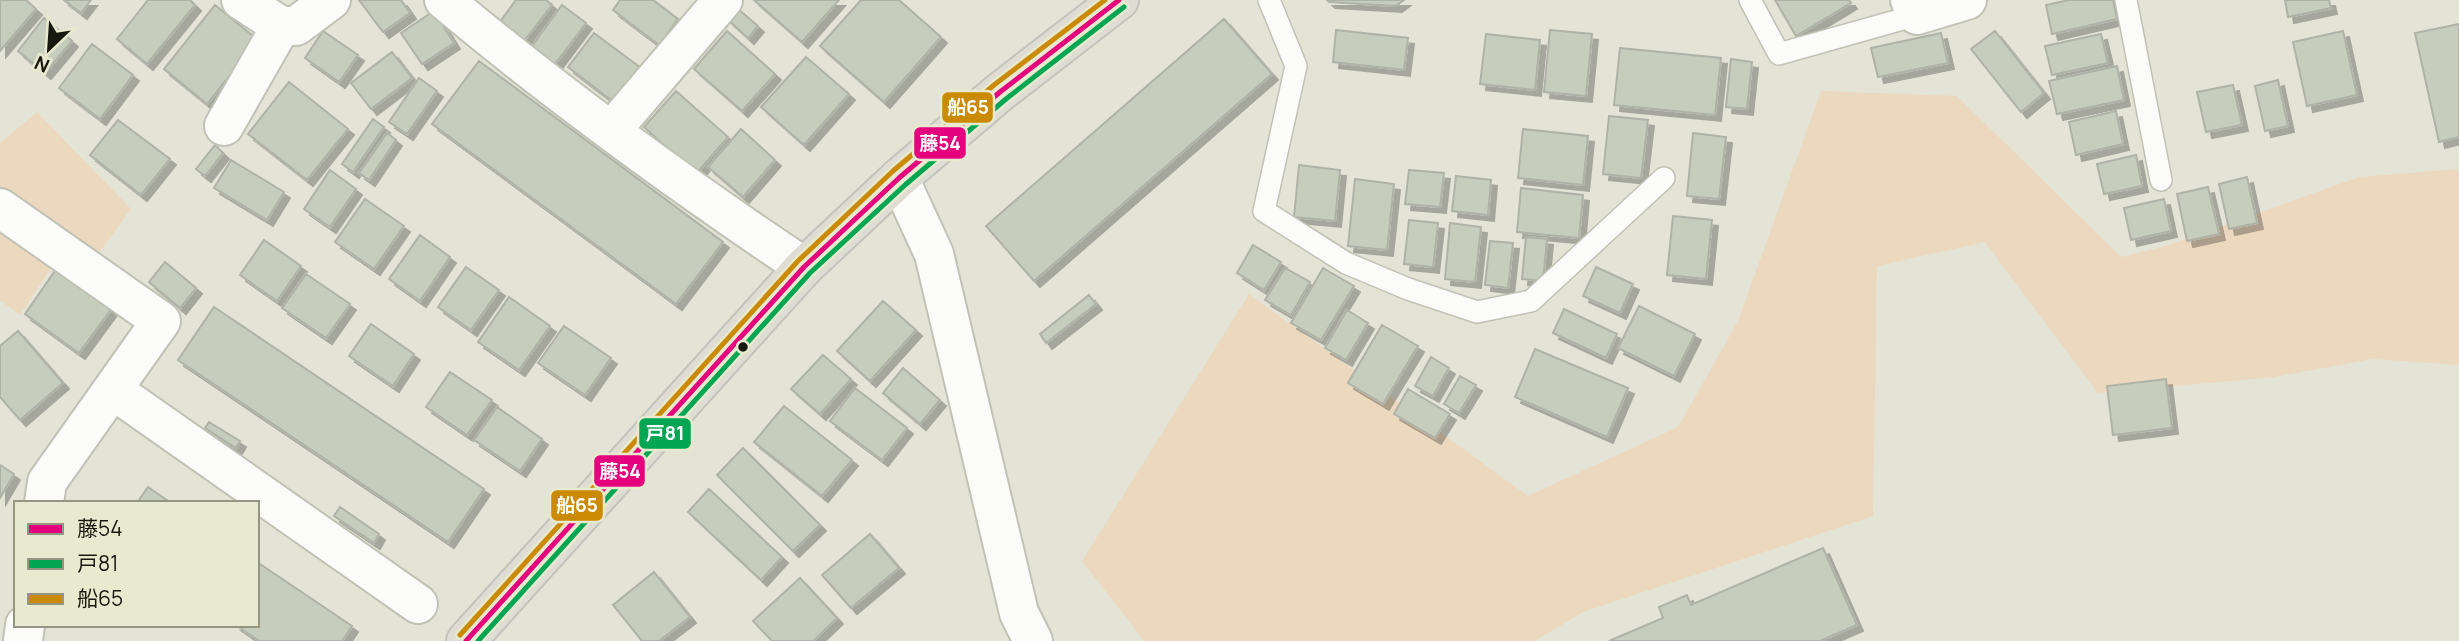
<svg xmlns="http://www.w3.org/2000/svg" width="2459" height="641" viewBox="0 0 2459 641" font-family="Manrope,'Noto Sans JP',sans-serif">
<defs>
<filter id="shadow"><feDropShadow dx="6" dy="6" stdDeviation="0" flood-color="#0004"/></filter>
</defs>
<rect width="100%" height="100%" fill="#e3e4d5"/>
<!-- green -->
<path fill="#ecd8be" d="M1821,91L1957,96L2121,257L2166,246L2359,177L2459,169V365L2372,359L2275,377L2098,393L1985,242L1877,266L1873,516L1583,612L1535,641H1144L1082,561L1249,294L1528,496L1678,427L1738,321Z
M37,112L131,209L87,269L61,252L20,315L0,300V143Z"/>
<!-- building -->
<path fill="#c7cdbd" stroke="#afb2a7" stroke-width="2" filter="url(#shadow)" d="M0,0H26L36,9L0,51Z
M64,0H91L81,13Z
M148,0H190L195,5L147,64L117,39Z
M359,0H401L410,13L383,32Z
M516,0H546L552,5L524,41L499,23Z
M620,0H653L678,19L659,45L613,10Z
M754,0H839L802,42Z
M861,0H899L941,37L884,102L820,46Z
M1327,0H1404L1396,6L1329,2Z
M1775,0H1849L1851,3L1796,36Z
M2069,0H2113L2117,19L2052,34L2046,5Z
M2285,0H2329L2331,8L2288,17Z
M215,5L258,40L207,104L164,69Z
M562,5L586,23L555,64L532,46Z
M737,8L758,26L748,38L727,19Z
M434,11L454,43L422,64L401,33Z
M44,18L72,41L45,73L18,51Z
M1224,19L1272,74L1034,281L986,226Z
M2459,24V137L2439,142L2415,33Z
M1336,30L1408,38L1404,70L1333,62Z
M1550,30L1592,34L1586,96L1544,92Z
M323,31L358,55L339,82L305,58Z
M727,31L775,74L742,111L694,69Z
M1995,31L2044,93L2021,112L1971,49Z
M2343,31L2357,95L2307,106L2293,42Z
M594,33L641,68L615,103L568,67Z
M1941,33L1948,63L1878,77L1871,48Z
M1486,34L1540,40L1535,90L1480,84Z
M2101,34L2108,63L2052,75L2045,46Z
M92,44L133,75L100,119L59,88Z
M1620,48L1721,58L1715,115L1614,105Z
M392,52L412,78L371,109L351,83Z
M806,57L849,94L804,145L761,107Z
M1731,59L1752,62L1747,109L1726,107Z
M479,61L723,242L676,304L432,124Z
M2117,66L2124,100L2057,114L2049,81Z
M419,78L437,91L407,134L389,122Z
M2278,80L2288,126L2265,131L2255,86Z
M289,82L348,129L307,180L248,134Z
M2233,85L2242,125L2206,132L2197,92Z
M676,91L728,137L696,174L644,127Z
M2116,111L2123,144L2076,155L2069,122Z
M1609,116L1648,120L1641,178L1603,174Z
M373,119L384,127L353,172L342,164Z
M118,120L170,159L141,195L90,155Z
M741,129L775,160L743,197L708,167Z
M1523,129L1588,136L1583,185L1518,178Z
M387,133L396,140L369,180L359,173Z
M1693,133L1726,137L1719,199L1687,196Z
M215,145L223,153L205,176L196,169Z
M2136,155L2142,186L2104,194L2097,164Z
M231,160L284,192L267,220L214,188Z
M1299,165L1340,170L1335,221L1294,217Z
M330,170L356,189L330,227L304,209Z
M1409,170L1444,173L1440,207L1405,204Z
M1456,176L1491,180L1488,215L1452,211Z
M2247,177L2257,223L2229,229L2219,184Z
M1355,179L1394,184L1387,250L1348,246Z
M2208,187L2219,234L2187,241L2177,194Z
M1521,188L1583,195L1579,238L1517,232Z
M365,199L404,226L374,269L335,242Z
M2164,199L2171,231L2131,240L2124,208Z
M1673,216L1712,220L1706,279L1667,275Z
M1409,220L1438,223L1433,267L1404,264Z
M1450,223L1481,227L1475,282L1445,279Z
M420,235L450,257L420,301L389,279Z
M1526,237L1547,239L1543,281L1522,279Z
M264,240L301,266L277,301L240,275Z
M1490,241L1513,243L1508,288L1485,285Z
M1253,245L1281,262L1264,290L1237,273Z
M165,262L196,288L180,308L149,282Z
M466,267L499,290L471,330L438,307Z
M1596,267L1633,284L1620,313L1583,296Z
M57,268L112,308L79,353L25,314Z
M1285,268L1310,282L1291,315L1265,300Z
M1323,268L1354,286L1321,340L1291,323Z
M306,274L350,304L326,338L282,308Z
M1089,295L1096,304L1046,343L1040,334Z
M509,297L550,326L519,370L478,342Z
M883,301L916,330L870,381L837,351Z
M1639,306L1695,334L1674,376L1618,348Z
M214,307L484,489L448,542L178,360Z
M1564,309L1617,334L1606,358L1553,333Z
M1347,310L1368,323L1346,360L1325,348Z
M371,324L414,354L393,386L349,356Z
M1382,325L1418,346L1383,404L1348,383Z
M564,326L611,358L585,395L538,363Z
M18,331L63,383L20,420L0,397V346Z
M1535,349L1628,388L1607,437L1515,397Z
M823,355L851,379L820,414L791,389Z
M1431,357L1449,368L1433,396L1415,386Z
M903,368L940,400L920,424L883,393Z
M450,372L492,400L467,435L426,407Z
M1460,376L1476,385L1459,413L1444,404Z
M2166,379L2172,428L2113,435L2107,386Z
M855,388L907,428L882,460L830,421Z
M1408,389L1450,414L1435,438L1394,414Z
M784,406L852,460L822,496L754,442Z
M497,407L542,439L520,471L474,440Z
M209,422L240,441L236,448L205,428Z
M743,448L820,525L793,551L717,475Z
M0,465L14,474L0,498Z
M148,487L171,503H137Z
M709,489L782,557L761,580L688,512Z
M340,507L379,534L374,543L334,516Z
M870,534L899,568L851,608L822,575Z
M1823,548L1857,625L1820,641H1609L1663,618L1659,607L1687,595L1691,605Z
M257,562L352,626L342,641H259L236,625H257Z
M654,572L690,617L659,641H642L613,605Z
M800,578L837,618L813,641H772L753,621Z"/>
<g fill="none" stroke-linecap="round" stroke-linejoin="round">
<defs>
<path id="service" d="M1269,0L1296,66L1264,211L1346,263L1408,289L1477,312L1531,301L1664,178
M1750,0L1779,54L1917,15
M2126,0L2161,180"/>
<path id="minor" d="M241,0L281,26
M444,0C559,96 680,184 804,267
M1910,0L1917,15L1967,0
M224,126L281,26H296L331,0
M611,131L723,0
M899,178L934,254L1019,613L1033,641
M0,208L161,321L47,482L44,503
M113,390L418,604
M23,641L25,625"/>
<path id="primary" d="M466,641L804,267L899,178L1000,92L1119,0"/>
</defs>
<!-- service casing -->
<use href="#service" stroke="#c1c2b6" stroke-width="24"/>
<!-- minor casing -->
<use href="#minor" stroke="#c1c2b6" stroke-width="42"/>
<!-- primary casing -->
<use href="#primary" stroke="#c2c3bb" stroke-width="42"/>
<!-- service -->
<use href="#service" stroke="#fbfbf9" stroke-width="21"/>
<!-- minor -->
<use href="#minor" stroke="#fbfbf9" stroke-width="38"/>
<!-- primary -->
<use href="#primary" stroke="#dfdcd3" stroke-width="38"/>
<defs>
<path id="bus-1" d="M466,641L804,267L899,178L1000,92L1119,0"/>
<path id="bus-2" d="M478,641L810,273L905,185L1006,99L1124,7"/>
<path id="bus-3" d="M460,635L798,261L893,171L994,85L1105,0"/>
</defs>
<!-- bus-1 casing -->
<use href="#bus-1" stroke="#e8eacf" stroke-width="10"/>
<!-- bus-2 casing -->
<use href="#bus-2" stroke="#e8eacf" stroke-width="10"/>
<!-- bus-3 casing -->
<use href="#bus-3" stroke="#e8eacf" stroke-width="10"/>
<!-- bus-1 -->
<use href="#bus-1" stroke="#e5007d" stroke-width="5"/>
<!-- bus-2 -->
<use href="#bus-2" stroke="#00a651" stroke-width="5"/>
<!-- bus-3 -->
<use href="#bus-3" stroke="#ca8a03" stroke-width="5"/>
</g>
<!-- markers -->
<circle fill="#17180e" stroke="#e8eacf" stroke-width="2.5" cx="743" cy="347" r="6"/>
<g stroke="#e8eacf" stroke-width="2.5">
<rect x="941" y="91" width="53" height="33" rx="7" fill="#ca8a03"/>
<rect x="913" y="126" width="54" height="34" rx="7" fill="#e5007d"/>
<rect x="638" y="417" width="54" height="33" rx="7" fill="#00a651"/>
<rect x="593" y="454" width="53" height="34" rx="7" fill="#e5007d"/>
<rect x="550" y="489" width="54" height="33" rx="7" fill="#ca8a03"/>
</g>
<g font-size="19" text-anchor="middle" font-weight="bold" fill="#fff">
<text x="968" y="114">船65</text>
<text x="940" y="150">藤54</text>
<text x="665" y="440">戸81</text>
<text x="620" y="478">藤54</text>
<text x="577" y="512">船65</text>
</g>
<!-- legend -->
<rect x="14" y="501" width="245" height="126" fill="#e8eacf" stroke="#949682" stroke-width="2"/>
<rect x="28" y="524" width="35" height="10" fill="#e5007d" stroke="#949682" stroke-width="2"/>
<text x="77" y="536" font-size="21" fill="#17180e">藤54</text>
<rect x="28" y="559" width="35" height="10" fill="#00a651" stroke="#949682" stroke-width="2"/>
<text x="77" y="571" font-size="21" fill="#17180e">戸81</text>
<rect x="28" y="594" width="35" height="10" fill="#ca8a03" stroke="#949682" stroke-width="2"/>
<text x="77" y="606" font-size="21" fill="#17180e">船65</text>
<!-- north arrow -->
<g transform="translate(49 49) rotate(205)" stroke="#e8eacf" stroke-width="5" paint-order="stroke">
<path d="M0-5L12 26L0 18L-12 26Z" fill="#17180e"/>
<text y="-10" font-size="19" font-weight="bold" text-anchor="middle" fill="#17180e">N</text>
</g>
</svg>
